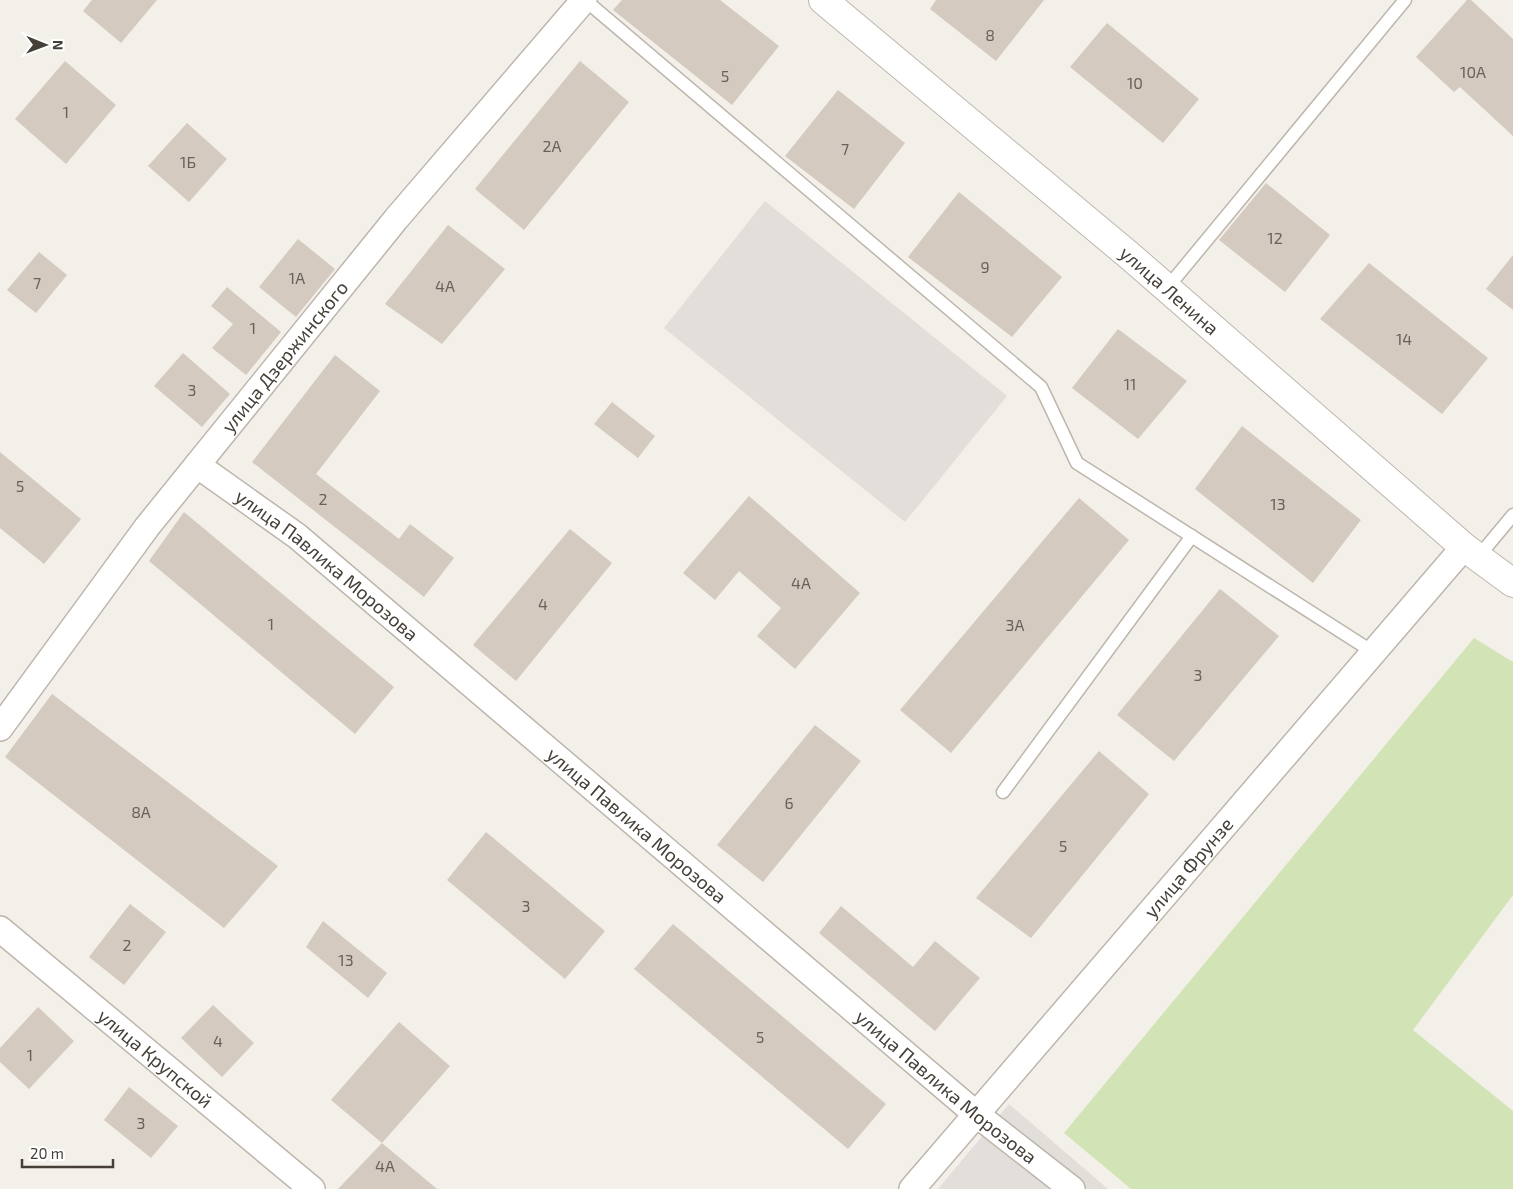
<svg xmlns="http://www.w3.org/2000/svg" width="1513" height="1189" viewBox="0 0 1513 1189" font-family="'Exo 2',sans-serif">
<rect width="100%" height="100%" fill="#f3efe9"/>
<!-- industrial -->
<path fill="#e2deda" d="M765,201L1007,396L905,522L664,328Z
M1009,1104L1108,1189H938Z"/>
<!-- green -->
<path fill="#d2e4b5" d="M1474,638L1513,662V895L1413,1030L1513,1111V1189H1131L1064,1133Z"/>
<!-- building -->
<path fill="#d4cabf" d="M92,0H157L121,43L83,11Z
M622,0H720L779,46L732,105L613,10Z
M936,0H1044L996,61L930,9Z
M1467,0H1471L1513,39V136L1460,87L1454,92L1416,57Z
M1107,23L1199,99L1163,143L1070,67Z
M65,61L116,105L66,164L15,119Z
M580,61L629,102L524,230L475,189Z
M838,90L905,143L854,209L785,156Z
M187,123L227,159L189,202L148,166Z
M1266,183L1330,235L1285,292L1219,240Z
M959,192L1062,277L1012,337L908,257Z
M448,225L505,269L442,344L385,304Z
M298,239L335,269L296,317L259,287Z
M39,252L67,275L36,313L7,290Z
M1513,255V310L1486,289Z
M1369,263L1488,358L1442,414L1320,319Z
M227,287L281,332L246,375L212,348L233,324L211,306Z
M1118,329L1187,381L1138,439L1072,388Z
M183,353L230,394L202,427L154,386Z
M335,355L380,391L316,474L399,539L410,524L454,558L424,597L252,462Z
M612,402L655,436L638,458L594,424Z
M1242,426L1361,520L1313,583L1195,489Z
M0,452L81,519L44,564L0,528Z
M749,496L860,593L795,669L757,636L781,608L739,571L715,600L683,573Z
M1079,498L1129,540L951,753L900,710Z
M184,512L394,687L355,734L149,561Z
M570,529L612,563L516,681L473,645Z
M1220,589L1279,636L1174,761L1117,715Z
M52,694L278,866L224,928L5,757Z
M815,725L861,761L763,882L717,845Z
M1099,751L1149,794L1031,938L976,898Z
M486,832L605,931L565,979L447,880Z
M130,904L166,932L124,985L89,957Z
M841,906L913,967L935,941L980,978L935,1031L819,933Z
M323,921L387,973L368,998L306,947Z
M673,924L886,1104L848,1149L634,969Z
M213,1005L254,1043L222,1077L181,1038Z
M38,1007L74,1041L29,1089L0,1062V1048Z
M399,1022L450,1066L382,1143L331,1100Z
M129,1087L178,1126L151,1158L104,1120Z
M382,1143L437,1189H338Z"/>
<g fill="none" stroke-linecap="round" stroke-linejoin="round">
<defs>
<path id="service" d="M585,0L1041,387L1077,463L1373,652
M1167,288L1405,0
M1478,557L1513,515
M1003,792L1192,536"/>
<g id="minor">
<path id="s1" d="M197,465L297,536L976,1114L1072,1189"/>
<path id="s2" d="M0,728L147,527L396,219L584,0"/>
<path id="s3" d="M0,929L312,1189"/>
<path id="s4" d="M912,1189L1464,547"/>
</g>
<g id="tertiary">
<path id="s5" d="M823,0L1131,257L1464,547L1513,583"/>
</g>
</defs>
<!-- service casing -->
<use href="#service" stroke="#beb6ac" stroke-width="15"/>
<!-- minor casing -->
<use href="#minor" stroke="#beb6ac" stroke-width="28"/>
<!-- tertiary casing -->
<use href="#tertiary" stroke="#beb6ac" stroke-width="30"/>
<!-- service -->
<use href="#service" stroke="#fff" stroke-width="12"/>
<!-- minor -->
<use href="#minor" stroke="#fff" stroke-width="25"/>
<!-- tertiary -->
<use href="#tertiary" stroke="#fff" stroke-width="28"/>
</g>
<g text-anchor="middle" stroke-width="4" stroke-linejoin="round" paint-order="stroke">
<!-- number labels -->
<g font-size="16" fill="#6a625a">
<text x="990" y="41">8</text>
<text x="1473" y="78">10А</text>
<text x="725" y="82">5</text>
<text x="1135" y="89">10</text>
<text x="66" y="118">1</text>
<text x="552" y="152">2А</text>
<text x="845" y="155">7</text>
<text x="188" y="168">1Б</text>
<text x="1275" y="244">12</text>
<text x="985" y="273">9</text>
<text x="297" y="284">1А</text>
<text x="37" y="289">7</text>
<text x="445" y="292">4А</text>
<text x="253" y="334">1</text>
<text x="1404" y="345">14</text>
<text x="1130" y="390">11</text>
<text x="192" y="396">3</text>
<text x="20" y="492">5</text>
<text x="323" y="505">2</text>
<text x="1278" y="510">13</text>
<text x="801" y="589">4А</text>
<text x="543" y="610">4</text>
<text x="271" y="630">1</text>
<text x="1015" y="631">3А</text>
<text x="1198" y="681">3</text>
<text x="789" y="809">6</text>
<text x="141" y="818">8А</text>
<text x="1063" y="852">5</text>
<text x="526" y="912">3</text>
<text x="127" y="951">2</text>
<text x="346" y="966">13</text>
<text x="760" y="1043">5</text>
<text x="218" y="1047">4</text>
<text x="30" y="1061">1</text>
<text x="141" y="1129">3</text>
<text x="385" y="1172">4А</text>
</g>
<!-- street labels -->
<g font-size="19" fill="#463f38" stroke="#fff">
<text dy="7" stroke="none"><textPath href="#s5" startOffset="452">улица Ленина</textPath></text>
<text dy="7" stroke="none"><textPath href="#s2" startOffset="468">улица Дзержинского</textPath></text>
<text dy="7" stroke="none"><textPath href="#s1" startOffset="164">улица Павлика Морозова</textPath></text>
<text dy="7" stroke="none"><textPath href="#s1" startOffset="569">улица Павлика Морозова</textPath></text>
<text dy="7" stroke="none"><textPath href="#s4" startOffset="424">улица Фрунзе</textPath></text>
<text dy="7" stroke="none"><textPath href="#s3" startOffset="202">улица Крупской</textPath></text>
<text dy="7" stroke="none"><textPath href="#s1" startOffset="974">улица Павлика Морозова</textPath></text>
</g>
</g>
<!-- north arrow -->
<g transform="translate(45 45) rotate(91)" stroke="#ffffff" stroke-width="4" paint-order="stroke">
<path d="M0-4L9 19L0 12L-9 19Z" fill="#463f38"/>
<text y="-8" font-size="14" font-weight="bold" text-anchor="middle" fill="#463f38">N</text>
</g>
<!-- scale -->
<path d="M22 1159v8h91v-8" fill="none" stroke="#463f38" stroke-width="2.5"/>
<text x="30" y="1159" font-size="15" fill="#463f38" stroke="#ffffff" stroke-width="4" paint-order="stroke">20 m</text>
</svg>
